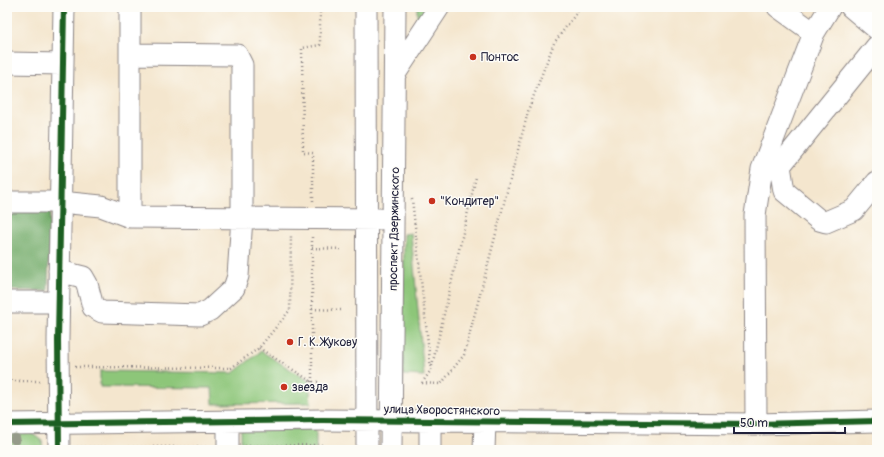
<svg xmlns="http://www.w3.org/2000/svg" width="884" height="457" viewBox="0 0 884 457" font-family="Pangolin,sans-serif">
<rect width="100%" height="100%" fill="#fdfcf7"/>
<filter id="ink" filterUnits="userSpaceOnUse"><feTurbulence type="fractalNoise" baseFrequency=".025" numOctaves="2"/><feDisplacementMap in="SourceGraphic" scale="8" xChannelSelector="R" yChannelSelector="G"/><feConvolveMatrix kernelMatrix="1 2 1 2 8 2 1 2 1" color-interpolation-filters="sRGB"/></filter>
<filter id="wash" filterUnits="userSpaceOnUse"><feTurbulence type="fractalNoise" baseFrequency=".012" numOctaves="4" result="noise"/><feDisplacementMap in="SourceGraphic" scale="16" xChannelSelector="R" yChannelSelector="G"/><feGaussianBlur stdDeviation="0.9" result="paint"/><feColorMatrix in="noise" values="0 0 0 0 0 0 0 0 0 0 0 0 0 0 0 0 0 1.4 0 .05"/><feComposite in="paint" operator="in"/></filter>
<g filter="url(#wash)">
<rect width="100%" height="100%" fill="#f4e6ce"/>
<!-- green -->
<path fill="#8dc679" stroke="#58745a" d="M417,7H431L417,28Z
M411,233L424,376L403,375L404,234Z
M261,351L309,381L311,403L213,404L212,388L100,387V371L233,373Z
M241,429H316V450H241Z
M30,432L42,441L43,450H7V433Z"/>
<!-- forest -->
<path fill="#72ab69" stroke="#4a6652" d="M7,211L50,212L48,291L7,290Z"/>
</g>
<g filter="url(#ink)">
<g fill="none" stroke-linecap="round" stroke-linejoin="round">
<defs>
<path id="minor" d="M130,7V54
M366,7L367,450
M778,7L814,33
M851,7L877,29
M877,46L780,166L784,191L819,220L826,222L854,210L877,182
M7,63L63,64
M395,74L439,7
M7,202H60L101,206L130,217L380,219
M59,271L83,277L87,284L93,307L102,312L200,315L210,310L234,288L238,276L242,218V65L237,55L130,54V217
M7,302H59
M7,424L322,420L756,424L877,421
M756,424L755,215L762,169L814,33L830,7
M59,450L58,340L64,7
M228,450V422
M391,450L395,7
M430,450V421
M484,450L485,422"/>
</defs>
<!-- minor casing -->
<use href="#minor" stroke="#8b8484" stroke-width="23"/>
<!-- path -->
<path stroke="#8b8484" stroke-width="2.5" stroke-dasharray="1 3" stroke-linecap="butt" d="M412,199L431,370
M313,201V153L303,152L302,48L320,45V7
M312,248L341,249
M312,309L341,310
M259,348L312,382H321
M75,367L231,368L259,348L290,310L291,234
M7,381H40
M312,382V236
M422,383L441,384L464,355L529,108L554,43L581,7
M422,383L431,370L476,177
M245,446L322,445
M7,447H42
M77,447H212"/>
<!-- minor -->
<use href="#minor" stroke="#fff" stroke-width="21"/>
<defs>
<path id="cycleway" d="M7,424L322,420L756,424L877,421
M59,450L58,340L64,7"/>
</defs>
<!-- cycleway casing -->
<use href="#cycleway" stroke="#fdfcf7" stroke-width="8"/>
<!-- cycleway -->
<use href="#cycleway" stroke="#1b5e20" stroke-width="6"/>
</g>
<!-- trees -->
<circle fill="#959a89" cx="15" cy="439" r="5.5"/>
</g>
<!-- markers -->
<g fill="#c8321e" stroke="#fdfcf7" stroke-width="1.5">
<circle cx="473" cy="57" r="4"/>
<circle cx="432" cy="201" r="4"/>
<circle cx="290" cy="342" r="4"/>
<circle cx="284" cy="387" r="4"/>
</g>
<g text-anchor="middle" stroke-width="3" stroke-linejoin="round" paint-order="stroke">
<!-- poi labels -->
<g font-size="12" fill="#22223b" stroke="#fdfcf7" text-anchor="start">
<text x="481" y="61">Понтос</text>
<text x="440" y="205">"Кондитер"</text>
<text x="298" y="346">Г. К. Жукову</text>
<text x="292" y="391">звезда</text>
</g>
<!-- street labels -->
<g font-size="12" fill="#22223b" stroke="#fdfcf7">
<text transform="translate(394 229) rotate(-89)" y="4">проспект Дзержинского</text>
<text transform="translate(442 410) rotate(1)" y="4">улица Хворостянского</text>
</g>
</g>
<!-- margin -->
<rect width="884" height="457" fill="none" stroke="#fdfcf7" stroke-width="24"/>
<!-- scale -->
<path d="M734 427v6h111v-6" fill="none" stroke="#22223b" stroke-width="2"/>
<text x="740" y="427" font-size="12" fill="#22223b" stroke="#fdfcf7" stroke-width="3" paint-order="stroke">50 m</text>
</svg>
